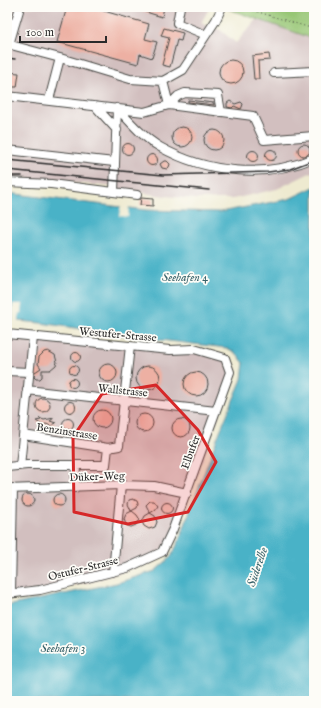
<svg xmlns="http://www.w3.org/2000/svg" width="321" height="708" viewBox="0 0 321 708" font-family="'IM FELL English',serif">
<rect width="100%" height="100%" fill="#fdfcf7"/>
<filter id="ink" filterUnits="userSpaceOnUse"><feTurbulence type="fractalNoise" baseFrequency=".025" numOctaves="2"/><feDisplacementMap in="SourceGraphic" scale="8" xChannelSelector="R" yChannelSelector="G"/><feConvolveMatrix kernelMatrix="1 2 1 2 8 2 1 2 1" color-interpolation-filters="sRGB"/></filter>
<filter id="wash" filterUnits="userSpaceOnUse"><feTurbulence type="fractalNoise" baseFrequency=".012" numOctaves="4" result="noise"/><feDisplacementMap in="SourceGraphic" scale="16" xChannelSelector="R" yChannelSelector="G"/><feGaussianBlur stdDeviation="0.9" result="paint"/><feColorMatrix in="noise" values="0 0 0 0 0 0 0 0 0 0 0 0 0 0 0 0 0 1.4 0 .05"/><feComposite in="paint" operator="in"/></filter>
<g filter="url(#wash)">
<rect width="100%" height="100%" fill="#eeead0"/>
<!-- industrial -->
<path fill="#d2bfbf" d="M7,7H210L201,23L214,29H219L236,43L259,16L314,34V171L277,189L233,199H196L166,196L121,190L113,187L35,179H7Z
M7,332L227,356L234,364L235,371L179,524L168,551L155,561L91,582L71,586L7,595Z"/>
<!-- green -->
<path fill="#97c675" stroke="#617850" d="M229,7H314V39L228,9Z"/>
<!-- water -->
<path fill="#48b2c7" stroke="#3a6e79" d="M314,187V701H7V606L117,583L155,571L171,557L179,541L218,436L242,379L244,363L236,353L227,348L136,337L41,323L7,320V193L146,210L220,212L289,199Z"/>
<!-- pier -->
<path fill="#eeead0" d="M121,205L129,206L128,217L119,216Z
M13,304H22L21,313H19L18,323H13Z"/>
<g id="blocks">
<!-- building -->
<path fill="#edb0a3" d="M67,7H90L149,24L145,39L157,42L152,58L140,54L138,64L57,42Z
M134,7H164L162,17L133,8Z
M164,28L183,33L181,41L177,40L170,67L162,65L169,38L161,36Z
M269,54L270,60L258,61L259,79H254L252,56Z
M219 72a12 12 0 1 1 24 0a12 12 0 1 1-24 0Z
M7,72L19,73L17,87H7Z
M188,100L214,103V105L188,102Z
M230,101L235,104L241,102L243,104L242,107L241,109L234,106L232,108L227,107V103Z
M172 137a10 10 0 1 1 20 0a10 10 0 1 1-20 0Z
M204 140a10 10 0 1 1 20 0a10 10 0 1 1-20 0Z
M122.5 149a5.5 5.5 0 1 1 11 0a5.5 5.5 0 1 1-11 0Z
M298 150a6 6 0 1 1 12 0a6 6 0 1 1-12 0Z
M265.5 155a5.5 5.5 0 1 1 11 0a5.5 5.5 0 1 1-11 0Z
M247.5 156a5.5 5.5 0 1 1 11 0a5.5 5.5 0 1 1-11 0Z
M146.5 160a5.5 5.5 0 1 1 11 0a5.5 5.5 0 1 1-11 0Z
M164,161H167L170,164L169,167L167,169L162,168L160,164Z
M141,198L153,199V206L140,205Z
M48,351L55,355L57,362L56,365L50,370H42V377L40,379H36L34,377L35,372L41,368L38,364L39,357L44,352Z
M71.5 357a4.5 4.5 0 1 1 9 0a4.5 4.5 0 1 1-9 0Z
M99 373a9 9 0 1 1 18 0a9 9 0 1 1-18 0Z
M69.5 370a4.5 4.5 0 1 1 9 0a4.5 4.5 0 1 1-9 0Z
M136 378a12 12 0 1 1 24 0a12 12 0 1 1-24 0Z
M184 384a12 12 0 1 1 24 0a12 12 0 1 1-24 0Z
M68.5 383a4.5 4.5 0 1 1 9 0a4.5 4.5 0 1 1-9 0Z
M36 405a7 7 0 1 1 14 0a7 7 0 1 1-14 0Z
M64.5 407a5.5 5.5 0 1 1 11 0a5.5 5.5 0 1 1-11 0Z
M93 419a9 9 0 1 1 18 0a9 9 0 1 1-18 0Z
M135 423a9 9 0 1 1 18 0a9 9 0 1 1-18 0Z
M39,418L44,420L54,418L50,421L56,423L51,426L46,424L42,425L36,421L41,420Z
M62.5 424a5.5 5.5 0 1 1 11 0a5.5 5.5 0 1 1-11 0Z
M172 428a9 9 0 1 1 18 0a9 9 0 1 1-18 0Z
M53 500a6 6 0 1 1 12 0a6 6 0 1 1-12 0Z
M22 500a6 6 0 1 1 12 0a6 6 0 1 1-12 0Z
M133,499L137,501L138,504L137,508L131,511L128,504L129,500Z
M150,501H154L158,506L155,510L150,513L146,505Z
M161.5 508a5.5 5.5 0 1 1 11 0a5.5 5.5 0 1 1-11 0Z
M132,511L137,515L140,520L136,525L131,527L126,525L124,519L126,514Z
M150,513L155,516L157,522L155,527L149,529L144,526L142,522L145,516Z"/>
</g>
</g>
<g filter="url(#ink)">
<use href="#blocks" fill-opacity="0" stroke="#484844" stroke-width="1"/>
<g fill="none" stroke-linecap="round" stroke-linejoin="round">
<defs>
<path id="minor" d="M180,7L177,23L206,35
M7,22L15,24L9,45
M15,24L20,7
M7,44L60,58L130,79L163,81L183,70L216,20L222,7
M274,73L314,71
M163,81L169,105L253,116L264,140L314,136
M7,96L144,112L169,105L178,96L185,93L218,95L221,112
M49,100L60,58
M95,106L117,130
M117,108C130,122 144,138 160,147C206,173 265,179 314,158
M7,150L114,162
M7,182L51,184L137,195
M114,192L117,108
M7,334L170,350L194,349L225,358L230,372L173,529L162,552L127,568L40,590L7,594
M7,371L29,372
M27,390L216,411
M23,435L108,448L119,446L130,346
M20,466L33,337
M7,467L27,465H106L108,448
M75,488L76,465
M7,489L121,485L154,486L187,493
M113,572L121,485
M11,593L13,488"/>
</defs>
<!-- minor casing -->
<use href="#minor" stroke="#484844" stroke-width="10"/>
<!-- path -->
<path stroke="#484844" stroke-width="1" stroke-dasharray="1 3" stroke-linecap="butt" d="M242,7L314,29"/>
<!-- minor -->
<use href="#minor" stroke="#fff" stroke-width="8"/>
<!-- rail -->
<path stroke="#2b2b2b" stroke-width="1.5" d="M7,58L15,59
M7,160L163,175L268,172L290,169L314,160
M7,170L209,190
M7,176H22"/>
</g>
</g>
<!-- marked area -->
<path fill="#d62828" fill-opacity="0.2" stroke="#d62828" stroke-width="3" stroke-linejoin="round" d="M156,385L198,430L216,462L188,512L128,524L74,512L73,437L102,394Z"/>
<g text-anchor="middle" stroke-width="3.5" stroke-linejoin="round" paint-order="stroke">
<!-- street labels -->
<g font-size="11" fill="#2b2b2b" stroke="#fdfcf7">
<text transform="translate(118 334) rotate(5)" y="4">Westufer-Strasse</text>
<text transform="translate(123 390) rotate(6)" y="4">Wallstrasse</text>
<text transform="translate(67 431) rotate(9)" y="4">Benzinstrasse</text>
<text transform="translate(190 452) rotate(-70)" y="4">Elbufer</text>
<text transform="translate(97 476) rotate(-2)" y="4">Düker-Weg</text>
<text transform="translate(83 568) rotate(-14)" y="4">Ostufer-Strasse</text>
</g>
<!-- water labels -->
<g font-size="12" font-style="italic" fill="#376169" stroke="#fdfcf7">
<text x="185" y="281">Seehafen 4</text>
<text transform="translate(257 567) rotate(-71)" y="4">Süderelbe</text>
<text x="63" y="652">Seehafen 3</text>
</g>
</g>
<!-- margin -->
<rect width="321" height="708" fill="none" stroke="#fdfcf7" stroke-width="24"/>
<!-- scale -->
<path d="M20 36v6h86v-6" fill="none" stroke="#2b2b2b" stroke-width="2"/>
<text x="26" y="36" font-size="12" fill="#2b2b2b" stroke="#fdfcf7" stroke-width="3" paint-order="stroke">100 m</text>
</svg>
